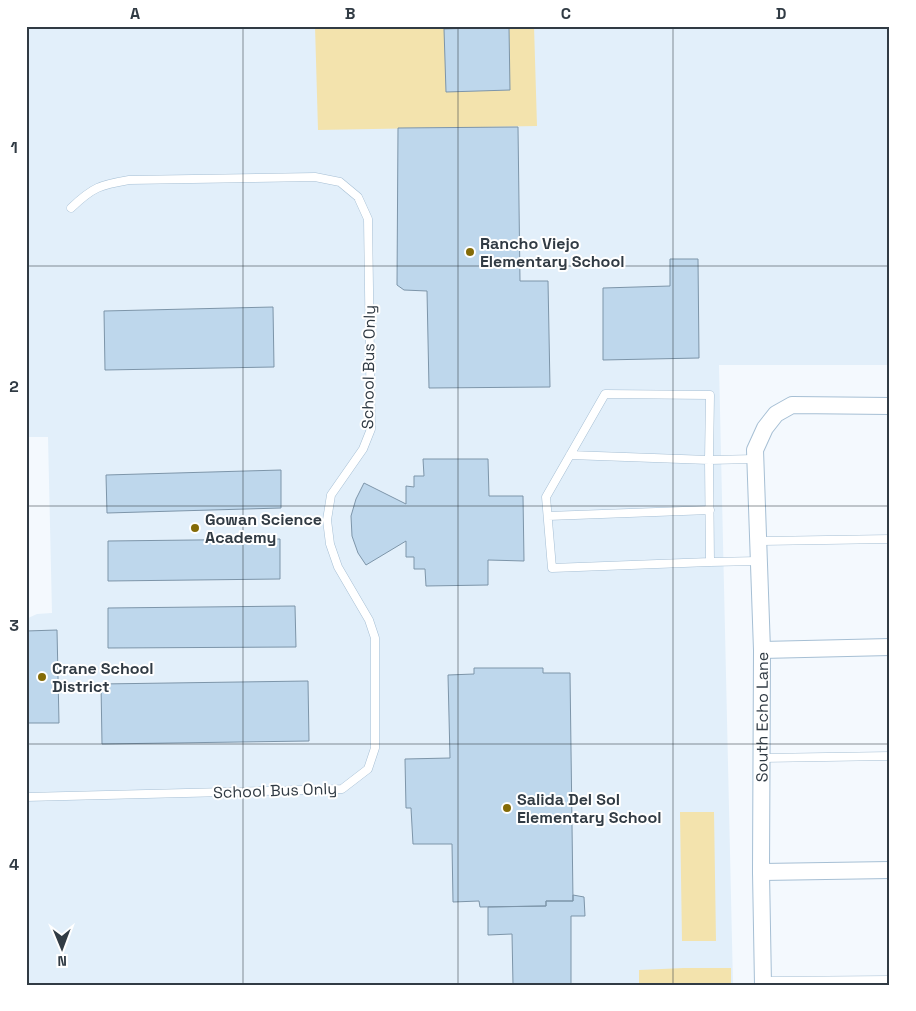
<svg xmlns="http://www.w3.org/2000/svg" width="916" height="1011" viewBox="0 0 916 1011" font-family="'Space Grotesk',sans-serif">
<rect width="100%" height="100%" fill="#f4f9fe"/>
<!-- built -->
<path fill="#e2effa" d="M26,26H890V365H719L733,985H26V619L37,614L52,613L48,437H26Z"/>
<!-- green -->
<path fill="#f3e3ad" d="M315,26H534L537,126L318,130Z
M680,812H714L716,941H682Z
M684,968H731V985H639V970Z"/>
<!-- building -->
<path fill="#bed7ec" stroke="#7d95a9" d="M509,27L510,90L446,92L444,29Z
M518,127L520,281H548L550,387L429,388L427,291L404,290L397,285L398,128Z
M670,259H698L699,358L603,360V288L670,286Z
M273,307L274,367L105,370L104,311Z
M423,459H488L489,496H523L524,561L488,560V585L426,586L425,569H414V557H406V541L366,565L358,553L352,536L351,516L356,499L364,483L406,504V486L414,487V476H424Z
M281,470V508L107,513L106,475Z
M280,539V579L108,581V541Z
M295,606L296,647L108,648V608Z
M57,630L59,723H26V631Z
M474,668H543V673H570L573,901H546V906L480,907L479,901L453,902L452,844H413L411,808H406L405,759L450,758L448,675L474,674Z
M308,681L309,741L102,744L101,684Z
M573,895L584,897L585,916H571V985H513L512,934L488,935V907L546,906V901H573Z"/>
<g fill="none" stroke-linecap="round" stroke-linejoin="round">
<defs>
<path id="lane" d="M570,455L709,460L710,395L605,394L546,497L552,568L710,562
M755,459L709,460L710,562L758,561
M548,516L710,510
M758,541L890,539
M761,758L890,756
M26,797L342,789L368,769L375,748V638L369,620L338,567L330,544L327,520L331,495L363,449L371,429L368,219L358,197L340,182L315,177L129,180C100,185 93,187 71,208
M763,981L890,980"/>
<g id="street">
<path d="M762,650L890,647"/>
<path d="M761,872L890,870"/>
<path id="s1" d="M763,985L761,872L762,650L755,450L765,428L776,414L792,405L890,406"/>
</g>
</defs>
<!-- lane casing -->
<use href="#lane" stroke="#a6bfd4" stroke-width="9"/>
<!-- street casing -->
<use href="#street" stroke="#a6bfd4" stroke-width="18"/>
<!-- lane -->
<use href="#lane" stroke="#fff" stroke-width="8"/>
<!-- street -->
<use href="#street" stroke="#fff" stroke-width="16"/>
</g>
<!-- grid -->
<path fill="none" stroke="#313b44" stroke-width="1" stroke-opacity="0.55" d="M243,26V985M458,26V985M673,26V985M26,266H890M26,506H890M26,744H890"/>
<!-- markers -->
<g fill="#846b07" stroke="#fff" stroke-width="2">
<circle cx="470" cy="252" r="5"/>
<circle cx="195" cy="528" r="5"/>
<circle cx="42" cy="677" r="5"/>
<circle cx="507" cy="808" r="5"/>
</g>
<g text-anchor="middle" stroke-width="4" stroke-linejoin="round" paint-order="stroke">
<!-- poi labels -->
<g font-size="16" font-weight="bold" fill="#313b44" stroke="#fff" text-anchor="start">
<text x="480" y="249">Rancho Viejo<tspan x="480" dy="18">Elementary School</tspan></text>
<text x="205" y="525">Gowan Science<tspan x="205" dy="18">Academy</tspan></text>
<text x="52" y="674">Crane School<tspan x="52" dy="18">District</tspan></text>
<text x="517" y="805">Salida Del Sol<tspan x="517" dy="18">Elementary School</tspan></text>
</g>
<!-- street labels -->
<g font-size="16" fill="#313b44" stroke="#fff">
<text transform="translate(368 367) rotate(-89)" y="6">School Bus Only</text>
<text dy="6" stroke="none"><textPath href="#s1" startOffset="268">South Echo Lane</textPath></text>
<text transform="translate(275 790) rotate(-2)" y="6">School Bus Only</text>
</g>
</g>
<!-- border -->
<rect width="916" height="1011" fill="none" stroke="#ffffff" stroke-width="55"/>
<!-- north arrow -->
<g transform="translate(62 948) rotate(179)" stroke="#ffffff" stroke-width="4" paint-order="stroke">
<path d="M0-4L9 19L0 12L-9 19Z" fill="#313b44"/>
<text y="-8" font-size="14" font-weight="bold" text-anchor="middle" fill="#313b44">N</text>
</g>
<rect x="28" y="28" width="860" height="956" fill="none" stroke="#313b44" stroke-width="2"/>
<g font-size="16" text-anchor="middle" font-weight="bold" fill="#313b44">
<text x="135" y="19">A</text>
<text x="350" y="19">B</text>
<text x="566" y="19">C</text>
<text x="781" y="19">D</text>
<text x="14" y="153">1</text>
<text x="14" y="392">2</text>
<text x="14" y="631">3</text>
<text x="14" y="870">4</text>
</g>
</svg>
